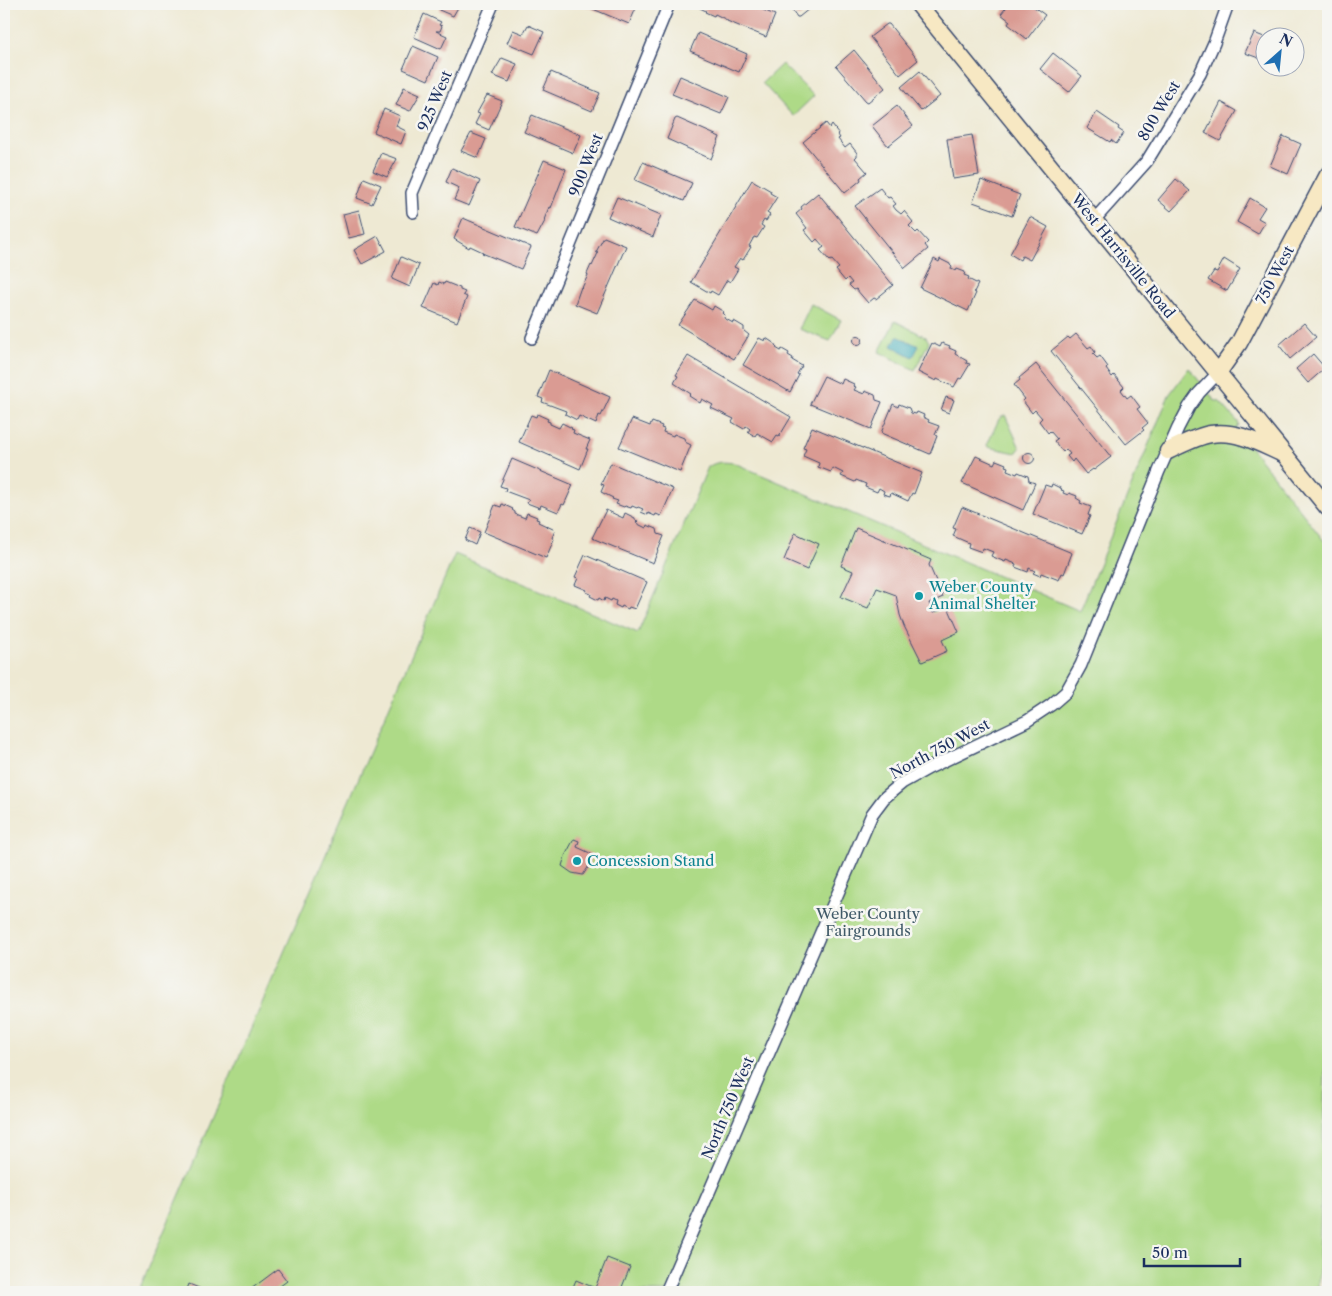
<svg xmlns="http://www.w3.org/2000/svg" width="1332" height="1296" viewBox="0 0 1332 1296" font-family="'Libre Caslon Text',serif">
<rect width="100%" height="100%" fill="#f6f6f2"/>
<filter id="ink" filterUnits="userSpaceOnUse"><feTurbulence type="fractalNoise" baseFrequency=".02" numOctaves="2"/><feDisplacementMap in="SourceGraphic" scale="10" xChannelSelector="R" yChannelSelector="G"/><feConvolveMatrix kernelMatrix="1 2 1 2 8 2 1 2 1" color-interpolation-filters="sRGB"/></filter>
<filter id="wash" filterUnits="userSpaceOnUse"><feTurbulence type="fractalNoise" baseFrequency=".0096" numOctaves="4" result="noise"/><feDisplacementMap in="SourceGraphic" scale="20" xChannelSelector="R" yChannelSelector="G"/><feGaussianBlur stdDeviation="1.12" result="paint"/><feColorMatrix in="noise" values="0 0 0 0 0 0 0 0 0 0 0 0 0 0 0 0 0 1.4 0 .05"/><feComposite in="paint" operator="in"/></filter>
<g filter="url(#wash)">
<rect width="100%" height="100%" fill="#eee9d3"/>
<!-- green -->
<path fill="#aeda87" stroke="#648472" d="M782,64L814,96L793,116L762,83Z
M811,304L841,320L830,341L799,329Z
M895,321L926,337L929,342L915,370L879,352Z
M1189,368L1214,400L1220,402L1238,422L1239,425L1236,428L1328,546V984L1318,1292H138L455,554L638,633L708,467C717,461 723,462 734,463L1080,611L1169,395Z
M1005,415L1020,448L1016,453L988,447L987,445L999,419Z"/>
<!-- water -->
<path fill="#3cabb8" stroke="#2c6d8b" d="M897,336L919,346L913,357L892,346Z"/>
<g id="blocks">
<!-- building -->
<path fill="#da9b93" d="M442,4H460L453,16L439,10Z
M581,4H631L637,6L629,24Z
M700,4H749L775,15L766,37L727,21V20L715,14L714,16L705,12L706,11L698,7Z
M788,4H815L799,17H797Z
M1009,4H1030L1045,15L1027,39L1008,24L1010,21L1001,14Z
M424,14L441,22L439,25L442,26L440,31H436L447,36L441,49L414,37Z
M887,24H889L918,60L900,75L870,37Z
M528,25L544,32L534,54L507,43L513,30L523,34Z
M698,33L747,54L739,72L690,51Z
M1254,33L1264,37V60L1245,53Z
M413,46L438,57L428,80L403,69Z
M854,50L885,88L868,102L866,101L836,66Z
M1053,53L1082,76L1069,92L1040,69Z
M502,58L517,64L509,82L492,75Z
M920,71L940,96L921,111L901,87Z
M551,72L600,93L592,111L543,90Z
M680,76L729,97L721,114L672,94Z
M404,87L420,94L410,111L396,105Z
M487,95L502,101L489,130L475,124L480,114L477,113Z
M1221,102L1237,111L1220,141L1205,133Z
M897,106L913,126L888,146L872,126Z
M384,109L400,116L396,126L406,131L401,144L374,132Z
M1097,112L1119,127L1118,129L1124,133L1116,144L1111,140L1110,142L1087,128Z
M532,115L581,135L573,153L524,132Z
M677,118L720,137L711,159L667,139L675,119Z
M826,123L830,128L832,125L839,134L838,135L840,138L838,139L845,148L850,144L857,153V156L855,158L867,172L860,178L861,180L845,193L803,142Z
M471,133L486,139L478,158L461,151Z
M972,135L979,175L953,179L947,139Z
M1283,136L1301,144L1288,174L1270,166Z
M381,153L397,159L387,177L373,171Z
M544,160L566,169L551,208L549,207L544,220L545,221L537,236L515,227Z
M643,162L692,183L684,201L635,180Z
M452,168L480,181L469,206L454,200L459,188L446,182Z
M364,178L381,185L372,204L357,198Z
M1176,179L1190,191L1171,211L1158,200Z
M752,180L771,191L770,193L777,197L767,213L770,215L766,221L764,220L761,225L764,227L757,238L754,237L749,246L751,247L743,260L740,258L734,267L738,269L730,282L727,280L718,295L711,291L710,293L691,282Z
M981,180L1020,195L1012,216L973,202Z
M880,188L888,198L890,197L896,204L893,206L896,210L901,214L904,211L913,222L909,226L916,233L918,231L928,242L925,245L928,249L905,268L855,206Z
M818,193L893,285L876,299L874,298L868,303L856,289L854,290L849,285L852,283L848,278L845,281L836,270L839,268L832,260L830,261L820,250L824,247L817,239L814,242L804,230L807,228L796,214L802,209L801,207Z
M617,197L661,215L653,237L608,217Z
M1250,198L1265,207L1258,218L1265,222L1258,234L1237,222Z
M359,210L365,234L349,238L343,214Z
M1030,217L1048,227L1030,260L1022,256L1020,260L1010,254Z
M463,218L531,247L521,269L482,253L483,252L470,246L469,248L454,239Z
M378,236L386,251L362,264L354,250Z
M604,237L626,246L597,313L575,304L581,287L582,288L588,275L587,274L591,265L592,266L598,253L596,252Z
M401,257L419,265L410,287L392,279Z
M934,259L939,262L940,259L950,264V265L952,267L951,269L956,271L957,269L965,272L964,275L969,277L968,279L978,284L974,292L976,293L968,311L920,288Z
M1224,259L1240,269L1227,291L1208,280L1214,271L1217,272Z
M439,282L444,284L445,282L460,288V290L465,292L463,295L467,297L457,322L423,308L434,283L438,285Z
M695,300L712,310L714,306L724,312L723,313L725,315L724,318L733,323L734,321L744,327V331L749,335L734,359L678,325Z
M1304,323L1316,337L1290,359L1279,345Z
M1076,334L1088,348L1091,346L1095,352L1093,354L1097,358L1100,356L1108,367L1106,369L1112,377L1114,375L1124,387L1121,390L1127,398L1131,395L1140,407L1137,409L1148,423L1142,428L1144,430L1126,444L1051,351L1068,337L1070,339Z
M853.5 340a4.5 4.5 0 1 1 9 0a4.5 4.5 0 1 1-9 0Z
M759,338L765,341L766,338L775,344V345L777,347L776,348L781,351L782,349L789,353L788,355L793,358L792,360L802,366L797,374L799,375L790,392L743,365Z
M932,343L940,347L942,343L950,346L949,348L956,351L955,354L967,361L966,363L970,364L961,379L959,378L954,387L937,379L936,381L918,372Z
M1313,354L1325,368L1308,383L1296,369Z
M688,356L791,417L779,437L777,436L773,442L757,433L755,436L748,432L750,429L746,426L744,429L732,422L734,419L711,408L713,405L702,399L700,403L689,396L691,394L674,383L678,376L676,375Z
M1036,364L1111,457L1094,470L1093,469L1086,474L1074,459L1072,462L1067,456L1070,454L1066,449L1063,452L1054,441L1057,439L1050,431L1048,433L1039,421L1042,418L1035,410L1032,413L1023,401L1025,399L1014,385L1020,380L1019,378Z
M549,370L610,397L601,416L599,415L596,424L579,416L577,420L565,414L566,411L542,402L543,399L538,397Z
M824,376L841,384L843,379L854,384L853,386L856,387L854,390L864,394L865,391L875,395L876,400L882,402L871,429L810,404Z
M946,397L954,400L949,413L941,410Z
M893,404L898,407L899,404L909,408L911,413L916,414L917,412L924,415L923,417L929,420L928,422L939,426L935,435L937,436L930,454L881,433Z
M537,414L548,419L547,421L550,422V424L559,428L562,423L572,428L571,429L574,430L573,433L590,440L586,449H588L580,469L519,442L531,415L536,417Z
M632,419L650,426L652,422L662,426L661,428L664,429L663,432L673,436L674,434L684,438L685,442L691,445L680,472L619,447Z
M812,427L922,473L914,494L912,493L908,501L891,493L890,496L883,494L884,491L879,488L877,492L865,487L866,484L856,480L855,482L841,476L843,473L833,468L831,472L818,467L819,463L803,456L806,449L803,448Z
M1023.5 458a5.5 5.5 0 1 1 11 0a5.5 5.5 0 1 1-11 0Z
M976,456L994,464L996,460L1006,464L1005,466L1008,467L1007,470L1017,474L1018,472L1028,476L1029,481L1035,483L1023,510L962,483Z
M512,459L573,485L564,505L562,504L558,512L541,505L540,508L527,503L529,500L505,491L506,488L500,486Z
M611,463L673,489L661,516L656,514L655,516L648,513V515L641,512L643,509L638,507L637,508L632,506L631,508L625,506L624,507L616,504L618,501L612,499L613,498L601,492L604,485L601,484Z
M1052,484L1062,489L1061,490L1064,491L1063,493L1068,495L1069,493L1077,496L1076,498L1081,501L1080,503L1091,507L1088,515L1090,516L1082,534L1033,514L1045,485L1051,487Z
M502,504L513,509L512,510L515,512V514L525,518L527,513L537,517L536,519L539,520L538,522L555,530L552,538L554,539L546,558L484,532L495,505L501,507Z
M962,507L1072,553L1064,574L1062,573L1059,580L1041,573L1040,576L1033,573L1035,571L1029,568L1028,572L1015,567L1016,564L1006,560L1005,562L991,556L993,552L983,548L982,552L968,547L969,543L953,536L956,529L953,528Z
M606,510L623,518L625,513L635,518V520L638,521L636,523L646,528L647,525L657,529L658,534L664,536L653,563L592,538Z
M470,528L480,532L475,545L465,540Z
M856,528L931,560L929,565L943,597L929,603L933,613L948,607L959,632L942,640L947,651L922,662L904,626L900,615L896,595L877,588L868,608L841,597L853,571L841,566Z
M795,533L819,544L807,570L784,560Z
M585,555L647,582L635,609L629,607L628,609L622,606L621,608L615,605L616,601L612,599L611,601L605,598L604,601L599,598L598,600L590,596L591,594L586,592L587,590L575,585L578,578L575,577Z
M574,839L579,841L577,847L592,854L589,866L583,875L572,873L562,866L565,856Z
M607,1258L630,1267L620,1292H571L576,1280L595,1288Z
M278,1269L287,1281L272,1292H247Z
M189,1284L209,1292H186Z"/>
</g>
</g>
<g filter="url(#ink)">
<use href="#blocks" fill-opacity="0" stroke="#3b4b70" stroke-width="1"/>
<g fill="none" stroke-linecap="round" stroke-linejoin="round">
<defs>
<path id="street" d="M413,212L412,193L493,4
M1094,220L1147,161L1200,74L1214,43L1228,4
M532,338L669,4
M666,1292L872,814L884,798L902,783L929,768L1027,721L1051,705L1066,692L1081,665L1159,471L1178,428L1189,407L1199,393L1218,373"/>
<path id="secondary" d="M918,4L1328,508
M1218,373L1239,343L1328,175
M1168,451C1181,445 1197,436 1211,434C1236,430 1259,443 1281,453"/>
</defs>
<!-- street casing -->
<use href="#street" stroke="#3b4b70" stroke-width="14"/>
<!-- secondary casing -->
<use href="#secondary" stroke="#3b4b70" stroke-width="19"/>
<!-- street -->
<use href="#street" stroke="#fff" stroke-width="11"/>
<!-- secondary -->
<use href="#secondary" stroke="#f7e8c3" stroke-width="16"/>
</g>
</g>
<!-- markers -->
<g fill="#0f9aa8" stroke="#f6f6f2" stroke-width="2">
<circle cx="919" cy="596" r="5"/>
<circle cx="577" cy="861" r="5"/>
</g>
<g text-anchor="middle" stroke-width="5" stroke-linejoin="round" paint-order="stroke">
<!-- street labels -->
<g font-size="15" fill="#1b2f5e" stroke="#f6f6f2">
<text transform="translate(435 101) rotate(-67)" y="5">925 West</text>
<text transform="translate(1159 111) rotate(-59)" y="5">800 West</text>
<text transform="translate(586 165) rotate(-68)" y="5">900 West</text>
<text transform="translate(1123 256) rotate(51)" y="5">West Harrisville Road</text>
<text transform="translate(1275 275) rotate(-62)" y="5">750 West</text>
<text transform="translate(940 749) rotate(-28)" y="5">North 750 West</text>
<text transform="translate(728 1108) rotate(-67)" y="5">North 750 West</text>
</g>
<!-- culture labels -->
<g font-size="15" fill="#0d838f" stroke="#f6f6f2" text-anchor="start">
<text x="929" y="592">Weber County<tspan x="929" dy="17">Animal Shelter</tspan></text>
<text x="587" y="866">Concession Stand</text>
</g>
<!-- park labels -->
<g font-size="15" fill="#405a68" stroke="#f6f6f2">
<text x="868" y="919">Weber County<tspan x="868" dy="17">Fairgrounds</tspan></text>
</g>
</g>
<!-- margin -->
<rect width="1332" height="1296" fill="none" stroke="#f6f6f2" stroke-width="20"/>
<!-- north arrow -->
<g transform="translate(1280 52) rotate(27)"><circle r="24" fill="#f6f6f2" stroke="#9ea6b7"/>
<path d="M0-4L9 19L0 12L-9 19Z" fill="#1f6fb2"/>
<text y="-8" font-size="14" font-weight="bold" text-anchor="middle" fill="#1b2f5e">N</text>
</g>
<!-- scale -->
<path d="M1144 1258v8h96v-8" fill="none" stroke="#1b2f5e" stroke-width="2.5"/>
<text x="1152" y="1258" font-size="15" fill="#1b2f5e" stroke="#f6f6f2" stroke-width="4" paint-order="stroke">50 m</text>
</svg>
